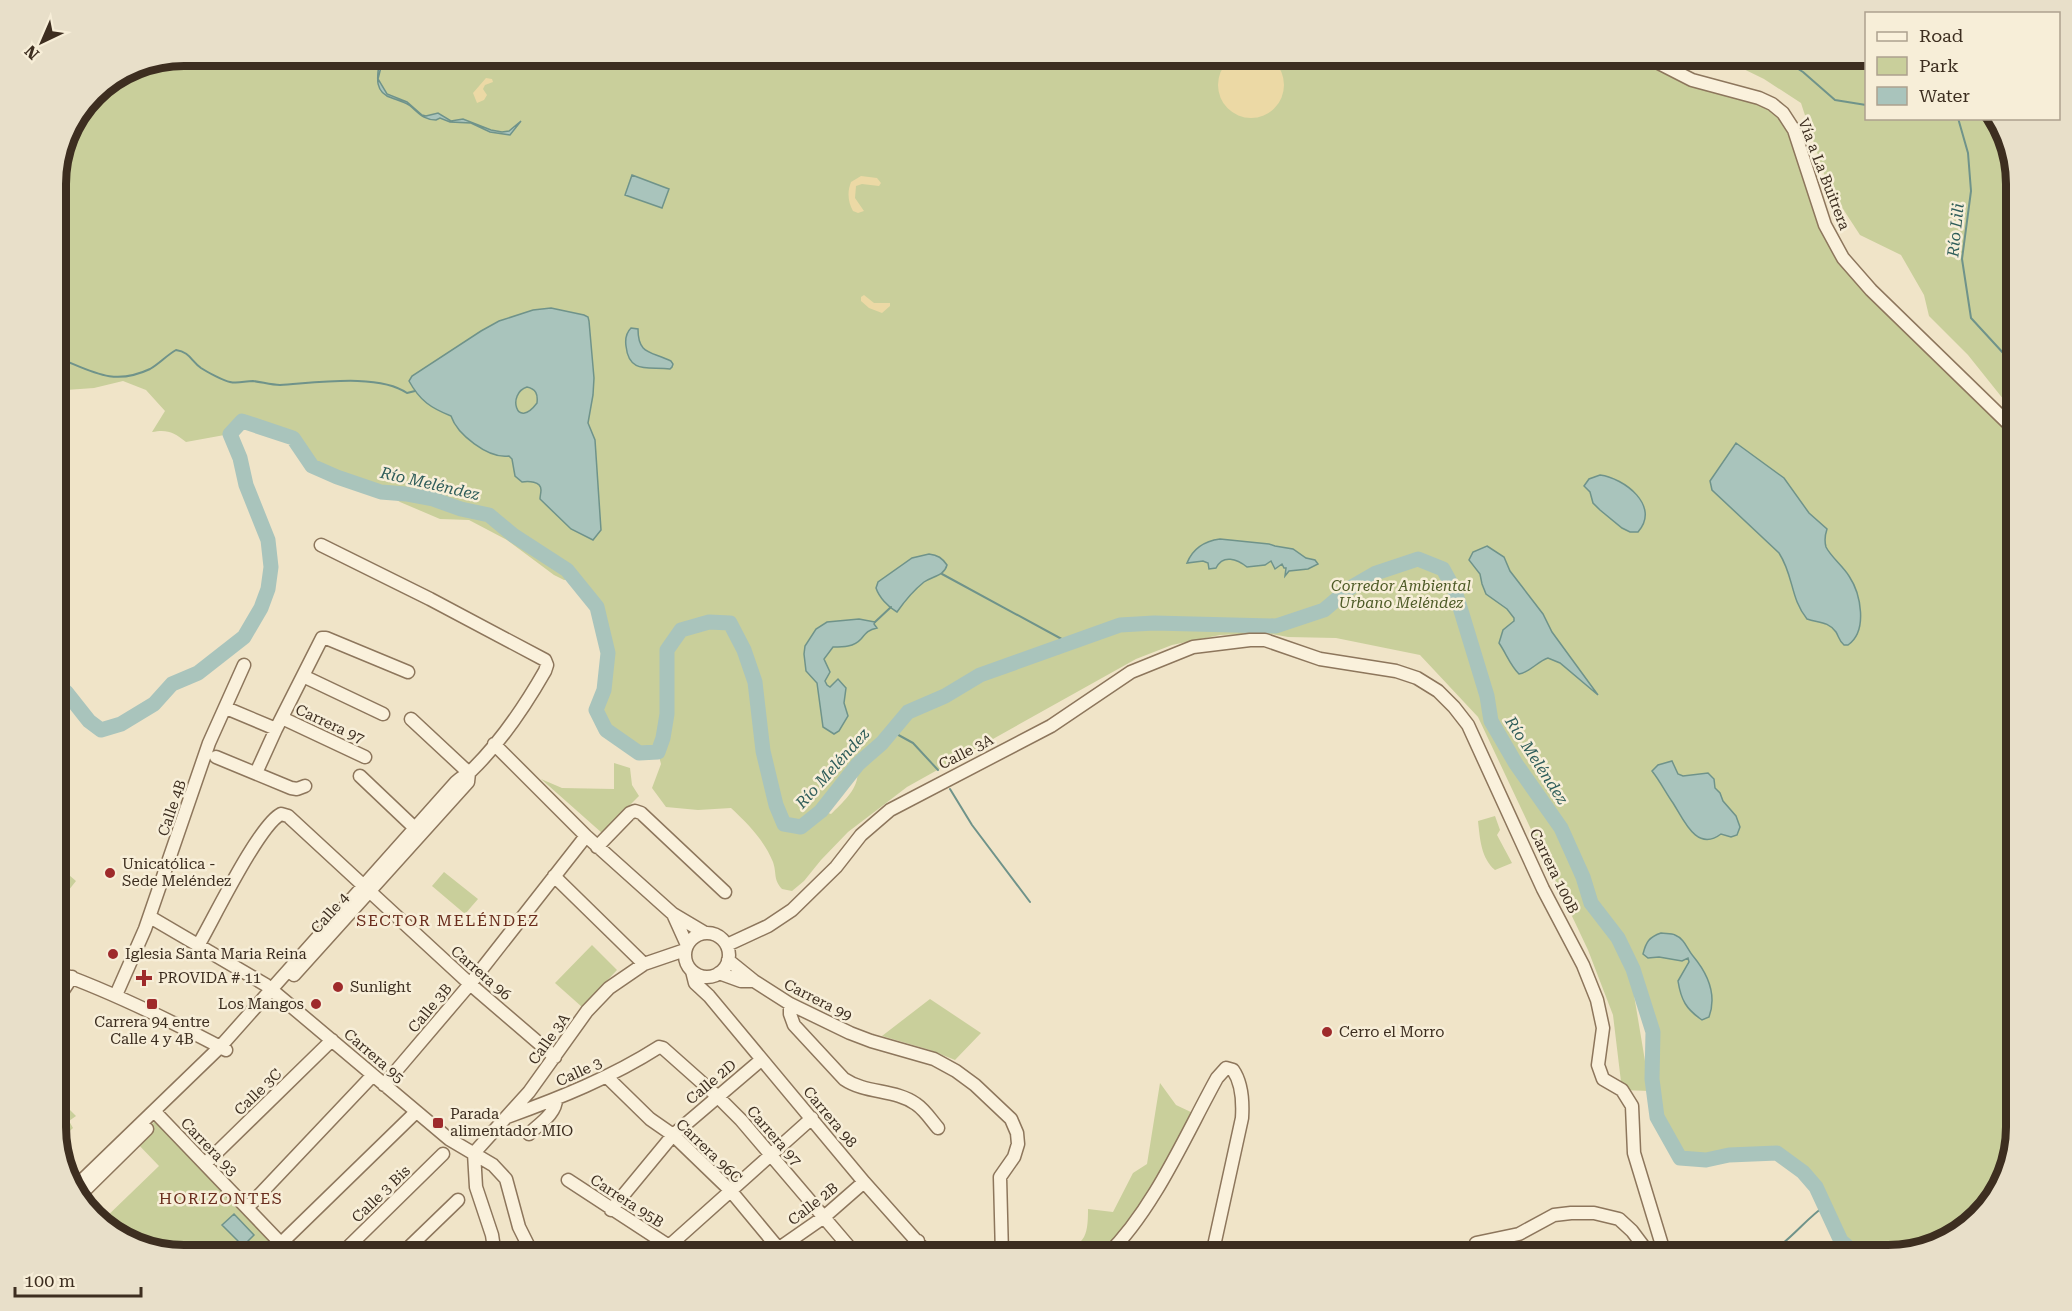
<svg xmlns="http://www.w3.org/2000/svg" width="2072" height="1311" viewBox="0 0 2072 1311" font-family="'Roboto Serif',serif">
<rect width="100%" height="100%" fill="#f0e4c8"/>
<!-- green -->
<path fill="#c9cf9b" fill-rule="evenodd" d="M184,56H1645L1778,108L1843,258L2016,431V1127L1995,1198L1952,1238L1888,1255H1857L1841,1241L1816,1187L1803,1172L1777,1154L1729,1155L1706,1160L1680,1158L1657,1117L1652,1079L1653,1032L1646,1015L1643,997L1628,959L1650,1091L1622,1090L1613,1015L1588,950L1478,717L1420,655L1336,638L1288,637L1265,633L1220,635L1172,645L1136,659L907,787L848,832L821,860L804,881L792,891L782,889C773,879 777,874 773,862C764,840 748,824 731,808L698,810L666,807L652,788L661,764L658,752L639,753L606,730L596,710L604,690L608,653L597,607L574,579L564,580L554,575L507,540L469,520L440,519L400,502L385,493L337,477L312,466L292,438L242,421L230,434L186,442C174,432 167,429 152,432L165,411L146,390L123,381L94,388L66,390L56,397V176L65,134L93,93L135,65ZM856,767C863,785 843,802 831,814L822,811Z
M1717,56H1866V118H1998L1999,120L2016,184V412L2008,405L1968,355L1929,316L1924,295L1901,255L1860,235L1828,186L1801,103L1764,79Z
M614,763L630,768L632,785L639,796L602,833L541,779L562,788L614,789Z
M1495,816L1500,830L1497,835L1512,863L1495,870C1481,858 1480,839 1478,821Z
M56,864L76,881L64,896L56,889Z
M444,872L478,899L465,914L432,886Z
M592,945L617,970L582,1007L555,983Z
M930,999L981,1033L955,1060L930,1050L882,1036Z
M1160,1083L1176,1105L1195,1114L1149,1200L1105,1255H1018C1038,1255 1073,1256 1084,1237C1088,1230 1088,1217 1088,1209L1113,1212L1133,1173L1147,1164Z
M56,1096L76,1116L69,1121L73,1128L58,1142L56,1135Z
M160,1116L292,1255H184L113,1234L101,1222L159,1166L135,1141Z"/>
<!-- sand -->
<path fill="#ecd9a5" d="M1218 85a33 33 0 1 1 66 0a33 33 0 1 1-66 0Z
M486,78L492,79L493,82L485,85L483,89L487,95L484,100L477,103L473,93Z
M861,176L877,178L881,183L879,186L862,184L856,186L855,198L864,211L858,213L853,211C848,202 847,192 851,182Z
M864,295L874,303H890V306L882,313L869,308L861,301V297Z"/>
<!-- water -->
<path fill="#a9c4bc" stroke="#6f938a" stroke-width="1.5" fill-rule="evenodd" d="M373,56H411L398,60L383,59L378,79L387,94L407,102L422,115L426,116L438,113L451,121L463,119L491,130L502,132L509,131L521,121L510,135L490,132L471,123L450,122L440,118L436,120C423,120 419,113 409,105C404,102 397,100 392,98C372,92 378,73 380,58Z
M931,56H976C964,70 948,67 932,60Z
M632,175L669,189L662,208L625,195Z
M551,308L584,315L588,317L589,321L594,378L593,395L588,423L595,440L601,530L593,540L571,529L540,499C540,496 541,493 541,490C541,481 528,481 522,482L515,476L512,459L509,456C488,459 457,434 451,416C431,408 420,401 409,381L412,376L481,331L499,321L533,310ZM527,387C536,389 538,394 537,403C516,431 507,393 527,387Z
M631,328L638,329C638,355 651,351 671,361L673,364L672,367L670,369C650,366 629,375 626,346C625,339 626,333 631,328Z
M1736,443L1784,478L1809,513L1827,529C1825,535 1824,540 1826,547C1831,557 1843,566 1849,576C1861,594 1868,631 1848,645H1844C1839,641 1839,637 1836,632C1828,621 1818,623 1807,619C1790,598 1794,576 1779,553L1712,490L1710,481Z
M1600,475C1624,478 1661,506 1638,532H1630L1622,528L1600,510L1593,503L1590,492L1584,486L1589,479Z
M1220,539L1269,544L1275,546L1293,549L1306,558L1315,560L1318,564L1308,569L1289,571L1285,576L1286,568H1284L1282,564L1275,569L1271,561L1265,565L1247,567C1237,559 1223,554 1216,568L1209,569L1208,563L1203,561L1187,563C1193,548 1205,541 1220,539Z
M1487,546L1504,557L1510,571L1543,614L1552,632L1598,695L1560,663L1548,658C1538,661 1529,673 1519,674C1510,665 1506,653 1499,643L1503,630L1514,621V618L1507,609L1486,594L1482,584L1480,574L1469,560L1473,552Z
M929,554C938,555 942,558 947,565C944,576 933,576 924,582C914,590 904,602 897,612C888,607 879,597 876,588L878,582L912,558Z
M859,619L875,622L874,624L877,628C868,630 866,633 861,639C854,647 843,647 833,647L824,659L830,672L825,681L827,685L830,687L838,679L846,688L844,703L848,716L839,731L834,734L823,727L817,683L806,671L804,654L805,646L816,629L827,622Z
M1672,761L1678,774L1683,776L1708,773L1714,779L1715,788L1720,793L1723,801L1736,816L1740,827L1737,835L1731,837L1721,834C1696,853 1683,818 1673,803C1666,793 1660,781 1652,771L1658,765Z
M1661,933C1665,934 1671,933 1675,935C1685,939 1687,949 1693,956C1708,974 1717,995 1709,1017L1702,1020C1686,1009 1681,1000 1678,981L1689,962L1688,958L1682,961L1659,957L1648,958L1643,954C1646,942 1649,937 1661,933Z
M234,1214L254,1235L243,1246L222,1225Z"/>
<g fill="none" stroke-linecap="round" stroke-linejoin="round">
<!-- stream -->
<path stroke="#6f938a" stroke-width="2" d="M1778,56L1803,72L1835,100L1866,105
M1958,118L1968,153L1971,191L1962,259L1971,318L2005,355L2016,359
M56,357C90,370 112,387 150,369C159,364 167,355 176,350C190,352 191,361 201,368C207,372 224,381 230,382C238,384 245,381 253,381C262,382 271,385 280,385C314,383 379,373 407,393L415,391
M942,574L1069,643
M875,622L891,607
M893,732L913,743L938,770
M950,789L972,825L1030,902
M1765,1255C1789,1243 1804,1220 1826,1205"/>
<!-- river -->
<path stroke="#a9c4bc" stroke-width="15" d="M56,691L66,692L89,721L101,730L121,724L154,704L172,684L198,673L244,637L261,608L268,589L271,567L268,540L246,485L240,458L230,434L242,421L293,438L312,466L337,477L381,492L406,494L433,499L461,509L489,515L513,535L567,570L597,607L608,653L604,690L596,710L606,730L639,753L658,752L663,738L667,714V650L681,630L709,622L730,623L744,650L755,682L763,751L776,805L784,824L801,827L821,811L858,764L882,743L908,712L945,696L980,675L1120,625L1154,623L1276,626L1324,610L1350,588L1376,573L1418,559L1443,569L1455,591L1487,696L1491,721L1516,764L1561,828L1583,877L1591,903L1618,938L1633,969L1653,1032L1652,1079L1657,1117L1680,1158L1706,1160L1729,1155L1777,1153L1803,1172L1816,1187L1841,1241L1857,1255"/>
<defs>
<path id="minor" d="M1645,56L1692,80L1759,98L1772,104L1783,113L1794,130L1825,225L1843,258L1871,290L2016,431
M303,676L383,714
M226,708L276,729
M282,718L365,757
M411,719L469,773
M494,744L586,836L673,914L705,933
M216,757L291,788L297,789L305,786
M256,773L276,729L322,638H326L408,672
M360,776L420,833
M597,847L630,813L635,811L641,813L725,892
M554,876L644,964
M673,914L687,945
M150,917L266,985L449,1139L493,1165L506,1179L519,1227L533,1255
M685 955a22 22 0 1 1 44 0a22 22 0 1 1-44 0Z
M199,944C214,918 259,825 281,814L288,816L470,984L555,1057
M727,945L768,926L792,910L836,867L861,835L890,810L1051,726L1131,672L1193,647L1250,640H1265L1320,659L1396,671L1417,678L1438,691L1454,707L1468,725L1543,889L1583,965L1597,1000L1603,1028L1598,1065L1603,1079L1622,1090L1632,1106L1634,1153L1665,1255
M728,960L754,981L790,1004L850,1033L871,1041L934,1059L956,1071L975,1085L1011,1119L1017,1133L1018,1144L1014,1157L1000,1177L1002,1255
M692,971L695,983L709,996L864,1182L929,1255
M56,972C115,993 171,1021 226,1050
M719,973L741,981H754
M294,975L468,782L469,773
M116,995L145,929L209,743L244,665
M56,1001L72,977
M790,1004V1014L794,1025L844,1079C866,1094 895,1089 916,1104C925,1110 931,1120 938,1128
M607,1077L650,1119L673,1135L730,1190L784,1255
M384,1085L470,984L586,836
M154,1111L292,1255
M507,1117C560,1098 612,1077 659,1047L663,1048L717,1096L741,1120L856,1255
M529,1134C539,1124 556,1114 556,1099
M474,1153L529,1092L587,1011L609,988L644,964L685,950
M474,1153L476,1187L492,1235L495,1255
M205,1164L332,1040
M568,1180L669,1246L812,1118
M72,1190L220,1047L456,782C461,777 467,775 471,771C501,742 525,706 545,671L547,665L545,660L430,599L321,545
M78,1197L147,1129
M247,1208L373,1075
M611,1210L673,1135L761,1060
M1476,1243L1519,1234L1554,1215L1571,1213H1594L1619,1219L1632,1231L1650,1255
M778,1249L824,1217L864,1182
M269,1255L416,1112
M340,1255L443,1154
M401,1255L458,1200
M902,1255L918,1241
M1107,1255C1154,1209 1185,1136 1217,1078L1226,1068L1233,1070C1242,1083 1243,1102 1242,1118L1212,1255"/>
</defs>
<!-- minor casing -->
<use href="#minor" stroke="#8d765c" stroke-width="15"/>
<!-- minor -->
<use href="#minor" stroke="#faf1dc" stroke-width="12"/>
</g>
<!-- markers -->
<g fill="#9e2a2b" stroke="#f7eed8" stroke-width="2">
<circle cx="110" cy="873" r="6"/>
<circle cx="113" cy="954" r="6"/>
<path d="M141 969h6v6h6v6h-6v6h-6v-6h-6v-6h6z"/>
<circle cx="338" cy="987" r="6"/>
<rect x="146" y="998" width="12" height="12" rx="3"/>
<circle cx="316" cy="1004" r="6"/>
<circle cx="1327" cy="1032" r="6"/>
<rect x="432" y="1117" width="12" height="12" rx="3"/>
</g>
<g text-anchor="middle" stroke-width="5" stroke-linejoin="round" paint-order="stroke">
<!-- street labels -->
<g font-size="15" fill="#3d2e20" stroke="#f7eed8">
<text transform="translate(1824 174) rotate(69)" y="5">Vía a La Buitrera</text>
<text transform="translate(330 724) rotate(25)" y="5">Carrera 97</text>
<text transform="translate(966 752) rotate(-27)" y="5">Calle 3A</text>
<text transform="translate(172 808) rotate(-71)" y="5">Calle 4B</text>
<text transform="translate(1554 871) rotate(64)" y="5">Carrera 100B</text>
<text transform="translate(330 913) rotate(-48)" y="5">Calle 4</text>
<text transform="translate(481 973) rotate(41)" y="5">Carrera 96</text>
<text transform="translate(818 1000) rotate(27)" y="5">Carrera 99</text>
<text transform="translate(430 1008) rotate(-50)" y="5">Calle 3B</text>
<text transform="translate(549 1039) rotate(-54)" y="5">Calle 3A</text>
<text transform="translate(374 1056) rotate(41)" y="5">Carrera 95</text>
<text transform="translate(579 1072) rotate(-25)" y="5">Calle 3</text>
<text transform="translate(711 1082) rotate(-40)" y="5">Calle 2D</text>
<text transform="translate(258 1092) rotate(-44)" y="5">Calle 3C</text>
<text transform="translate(830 1117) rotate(50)" y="5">Carrera 98</text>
<text transform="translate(774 1136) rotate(49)" y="5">Carrera 97</text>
<text transform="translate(209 1147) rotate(46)" y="5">Carrera 93</text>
<text transform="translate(709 1151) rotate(44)" y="5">Carrera 96C</text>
<text transform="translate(381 1194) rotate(-44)" y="5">Calle 3 Bis</text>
<text transform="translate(627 1201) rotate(33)" y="5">Carrera 95B</text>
<text transform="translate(813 1204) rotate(-38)" y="5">Calle 2B</text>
</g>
<!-- park labels -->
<g font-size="15" font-style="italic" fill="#4d5a26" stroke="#f7eed8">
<text x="1401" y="591">Corredor Ambiental<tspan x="1401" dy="17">Urbano Meléndez</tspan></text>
</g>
<!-- poi labels -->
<g font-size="15" fill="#3d2e20" stroke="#f7eed8" text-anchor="start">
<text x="122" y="869">Unicatólica -<tspan x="122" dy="17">Sede Meléndez</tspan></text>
<text x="125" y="959">Iglesia Santa Maria Reina</text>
<text x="158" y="983">PROVIDA # 11</text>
<text x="350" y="992">Sunlight</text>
<text x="304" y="1009" text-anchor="end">Los Mangos</text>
<text x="152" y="1027" text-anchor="middle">Carrera 94 entre<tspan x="152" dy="17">Calle 4 y 4B</tspan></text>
<text x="1339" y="1037">Cerro el Morro</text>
<text x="450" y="1119">Parada<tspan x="450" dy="17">alimentador MIO</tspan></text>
</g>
<!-- water labels -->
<g font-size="16" font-style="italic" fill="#2f5d5a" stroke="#f7eed8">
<text transform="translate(1955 230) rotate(-84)" y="6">Río Lili</text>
<text transform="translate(430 483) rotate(13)" y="6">Río Meléndez</text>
<text transform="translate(1537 760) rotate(57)" y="6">Río Meléndez</text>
<text transform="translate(832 768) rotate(-48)" y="6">Río Meléndez</text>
</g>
<!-- neighbourhood labels -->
<g font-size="16" letter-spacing="1.5" fill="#6b2e1e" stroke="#f7eed8">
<text x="448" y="926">SECTOR MELÉNDEZ</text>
<text x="221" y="1204">HORIZONTES</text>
</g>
</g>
<!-- crop -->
<path d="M0 0H2072V1311H0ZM184 66H1888A118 118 0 0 1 2006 184V1127A118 118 0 0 1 1888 1245H184A118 118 0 0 1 66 1127V184A118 118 0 0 1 184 66Z" fill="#e8dfc9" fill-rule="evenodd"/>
<path fill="none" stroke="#3d2e20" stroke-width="8" d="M184 66H1888A118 118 0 0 1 2006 184V1127A118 118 0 0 1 1888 1245H184A118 118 0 0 1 66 1127V184A118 118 0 0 1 184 66Z"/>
<!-- legend -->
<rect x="1865" y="12" width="195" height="108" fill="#f7eed8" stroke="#ada18e" stroke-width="1.5"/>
<rect x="1877" y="32" width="30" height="9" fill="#faf1dc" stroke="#ada18e" stroke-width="1.5"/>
<text x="1919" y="42" font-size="18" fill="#3d2e20">Road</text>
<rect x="1877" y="57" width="30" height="18" fill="#c9cf9b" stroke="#ada18e" stroke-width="1.5"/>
<text x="1919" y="72" font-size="18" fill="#3d2e20">Park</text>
<rect x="1877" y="87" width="30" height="18" fill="#a9c4bc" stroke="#ada18e" stroke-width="1.5"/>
<text x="1919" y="102" font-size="18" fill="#3d2e20">Water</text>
<!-- north arrow -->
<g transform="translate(42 42) rotate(224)" stroke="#f7eed8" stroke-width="4.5" paint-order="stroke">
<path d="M0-4.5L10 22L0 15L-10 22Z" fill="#3d2e20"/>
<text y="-9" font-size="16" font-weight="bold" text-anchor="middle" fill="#3d2e20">N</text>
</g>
<!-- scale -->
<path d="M15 1287v9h126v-9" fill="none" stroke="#3d2e20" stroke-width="3"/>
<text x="24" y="1287" font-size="18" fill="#3d2e20" stroke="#f7eed8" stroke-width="4.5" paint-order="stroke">100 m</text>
</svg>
